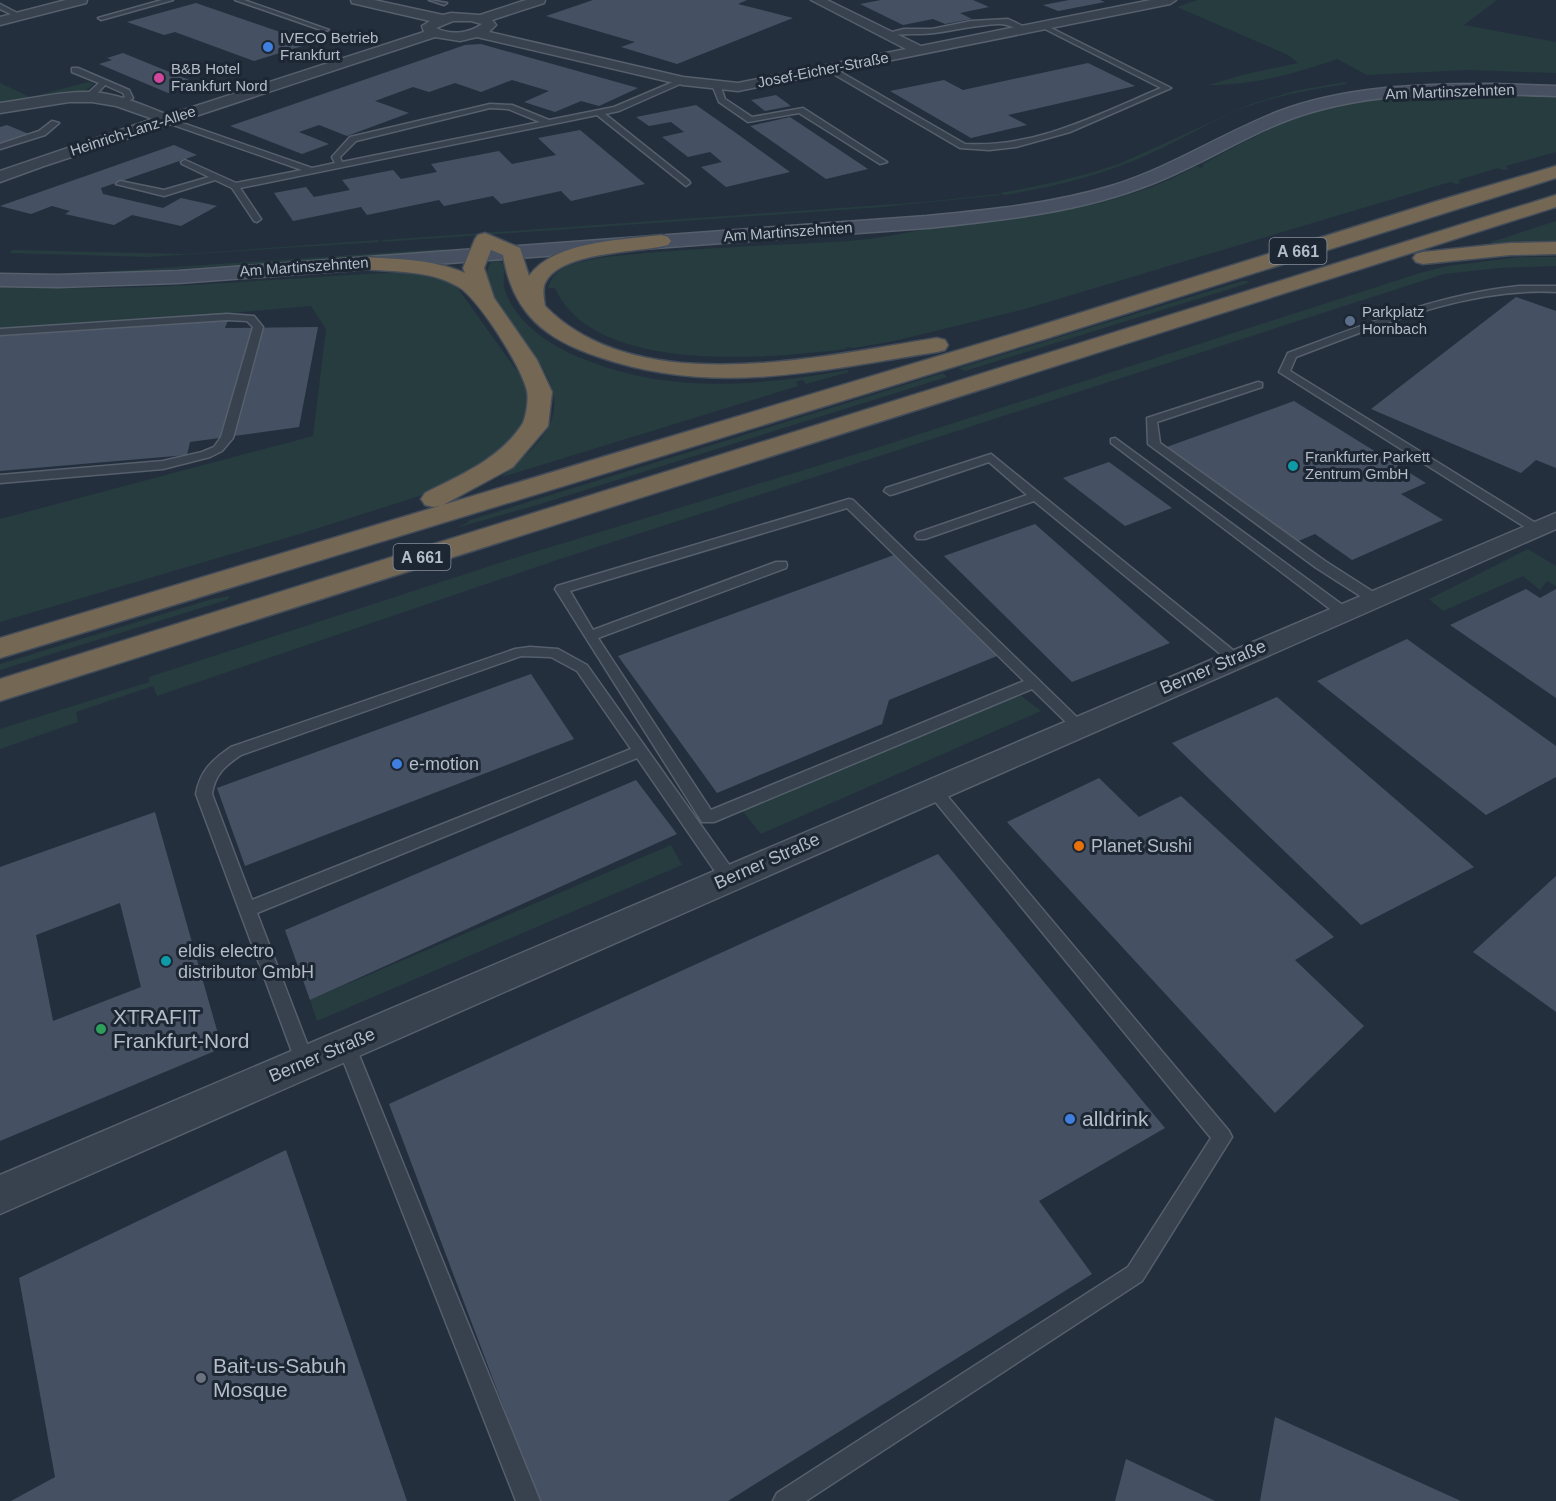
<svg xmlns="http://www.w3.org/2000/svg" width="1556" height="1501" viewBox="0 0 1556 1501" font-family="Helvetica,sans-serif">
<rect width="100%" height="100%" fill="#242f3e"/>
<!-- green -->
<path fill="#263c3f" d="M1198,0H1497L1464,25L1556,42V73L1468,70L1367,75L1337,59C1297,73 1252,86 1208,85L1246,74L1298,63L1288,55L1177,7Z
M89,82L94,84L85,91L0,103V83L30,97Z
M1345,82L1347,84C1314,89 1280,95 1249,106C1214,119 1183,139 1149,154C1103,175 1054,187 1004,195L1000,193C1041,186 1080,177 1119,164L1251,104L1294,91Z
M1453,93L1556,96V152L1506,166L1509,169L1503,170L1498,168L1458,180L1461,183L1456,184L1450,182L1025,309L894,341L854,348L846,347L847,349C769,358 594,376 555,288H548C554,263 585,261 606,257C686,248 767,246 847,241C881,239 913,230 946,227C1032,217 1120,208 1197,166L1201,168L1204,166L1201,165C1235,147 1269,127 1306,115C1353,100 1403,96 1453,93Z
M998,194L1000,195L882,207L382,242L383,240L925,202Z
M1556,221V243L1492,245L1491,242Z
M378,240L379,242L148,257L9,253L13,250L187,254Z
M441,249L452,251L100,274L101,272Z
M1520,257H1556V266L1500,268L1444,274L557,560L157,696L153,686L76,712L78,722L0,749V729L149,682V677L521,556L876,448L1420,273L1447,266Z
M500,261C508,270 502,277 504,287C507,298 514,310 522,319C539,338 562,351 586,360C671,394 759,386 847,370L849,372L806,384L803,380L796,382L798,386L502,477C518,461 539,446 549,426C580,362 463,309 491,262Z
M405,272L440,278L457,287L524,381L528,403L522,423L511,439L482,465L432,492L303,533L0,622V519L313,436L326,329L311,306L141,321L0,329V286C137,294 269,278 405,272Z
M1242,281H1249L1246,284L965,371L959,368Z
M943,373L947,377L537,505L456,528L469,522L467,521Z
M1528,549L1556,566V586L1547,581L1540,590L1523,576L1443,611L1429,599Z
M230,596L227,600L0,670V664L212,599Z
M1015,691L1041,711L761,834L741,809Z
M671,845L682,865L317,1021L310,1000Z"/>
<!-- building -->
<path fill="#455162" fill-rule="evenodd" d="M593,0H747L738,4L793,18L677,64L621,47L635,42L546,16Z
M881,0H973L989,7L960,13L972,19L945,24L933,19L903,25L860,4Z
M1069,0H1100L1105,2L1058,11L1043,5Z
M196,3L312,43L254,61L175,32L164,35L127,22Z
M481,44L638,88L599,106L581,101L555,112L524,102L549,91L512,80L481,92L455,83L429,92L413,87L375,101L409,113L347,136L319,125L299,132L329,144L302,154L230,126L465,45Z
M123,53L199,84L168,93L99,64L112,60L107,58Z
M1088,63L1135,86L1008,115L1027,125L971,138L890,91L944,80L963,90Z
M776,95L791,106L765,111L751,100Z
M696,105L736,133L790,172L726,187L701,167L722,162L710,152L688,157L662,137L684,132L671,122L649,126L636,117Z
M790,117L868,169L826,179L750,126Z
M7,125L29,134L0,144V127Z
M580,130L645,184L571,201L561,191L501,204L493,196L444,206L439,200L367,215L361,207L293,221L274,193L306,187L314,197L350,190L342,180L393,170L401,179L437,172L431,164L499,151L512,164L556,155L538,138Z
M174,145L197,155L101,188L103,194L163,208L181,198L217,206L181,226L132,215L114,225L65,214L70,211L52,206L31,214L0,206Z
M1516,297L1556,311V468L1536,460L1521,473L1371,409Z
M228,320L225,328L318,327L299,427L190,442L187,455L0,471V336Z
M1294,401L1426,483L1401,494L1443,520L1352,560L1315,534L1296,542L1164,448Z
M1109,462L1172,508L1125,526L1063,478Z
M1035,524L1170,643L1072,682L944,556Z
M894,555L997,656L889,700L882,724L717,793L618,656Z
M1526,589L1540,598L1556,589V698L1450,625Z
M1407,639L1556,746V777L1486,815L1317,681Z
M531,674L574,739L245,866L217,788Z
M1277,697L1474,867L1361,925L1172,743Z
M1099,778L1139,817L1181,796L1334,937L1295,960L1364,1026L1275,1113L1007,822Z
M636,780L677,834L310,1000L285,930Z
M155,812L222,1048L0,1141V867ZM120,903L141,987L53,1021L36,935Z
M938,854L1165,1128L1039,1201L1092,1274L728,1501H539L389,1104Z
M1556,876V1012L1473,952Z
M286,1150L407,1501H11L55,1477L19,1278Z
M1275,1417L1461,1501H1260Z
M1126,1459L1215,1501H1115Z"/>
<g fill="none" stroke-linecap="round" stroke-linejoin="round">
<defs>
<path id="service" d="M162,0H173L101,20L98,18Z
M235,0H244L329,30L324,31Z
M429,0L447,3L444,5Z
M0,4L21,15L22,16L17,17L0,9Z
M1008,19L1029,29C1021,33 1009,23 999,24C976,25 956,30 934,33C918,35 903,33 887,36L884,34L904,29H932L971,21Z
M1041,25H1045L1171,88L1070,132L1016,147L989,150L960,148L825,69L832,67L965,144C1036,148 1097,115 1161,88L1041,27Z
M72,68H78L129,90L133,98L123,105H117V101L125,97L123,93L105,85L92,99H86V95L99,83L72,72Z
M680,79L687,81L619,111L605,114L689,181L690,183L686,186L597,115L240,188L261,219L257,222L254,221L232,188L215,180L164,196L116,184L120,181L164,190L209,177L182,164L181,162L185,160L236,183L302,170L165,122L164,120L168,118L312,168L335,163L332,157L350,137L490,104L512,105L549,120L614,107ZM490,108L508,109L540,122L342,162L340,157L356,141Z
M717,85L721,87L725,99L752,117L803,108L887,162L880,164L799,113L748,122L719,102L713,87Z
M52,121L59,123L45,135L0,149V144L39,131Z
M1519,286H1556V292C1467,287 1378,326 1296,357L1290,371L1539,525L1541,528L1539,531H1531L1279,372L1288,353C1363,325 1440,294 1519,286Z
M227,314L254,316L263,327L233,438L222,451L210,457L163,469L0,483V475L163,461L202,452L214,447L221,437L253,327L247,321L227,320L0,335V329Z
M1258,382L1262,383V387L1157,422L1160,443L1325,561L1378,595L1380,598L1378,601H1368L1315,567L1148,444L1147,418Z
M1115,438L1348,609L1350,612L1348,615H1338L1111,443V439Z
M991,454L1239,655L1241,658L1239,661H1229L1034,501L925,539H917L915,536L917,533L1027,495L989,462L894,494L890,495L884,491L886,488Z
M849,499L853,500L1085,725L1083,729H1073L1032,689L714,822H702L555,589L557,586ZM847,508L1024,681L711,810L598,638L786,568L787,565L786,562H776L593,630L570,591Z
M530,647L558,649L587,665L735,873L737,878L735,883L729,884L723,883L637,758L257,913L314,1062L312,1068L305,1070L298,1068L196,794C200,771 212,760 231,747L515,649ZM521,656L551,657L577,671L631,749L252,900L212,794C215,774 225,766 241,755Z
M933,783L938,785L1229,1131L1232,1137L1142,1281L806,1501H773L777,1493L1128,1267L1211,1138L928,793L925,789L928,785Z
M346,1037L352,1039L355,1045L540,1501H516L337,1045L340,1039Z"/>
<path id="minor" d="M66,0H87L86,3L0,25V17Z
M351,0H374L443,15L451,13L480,15L526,0H545L544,3L492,20L496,25L489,32L683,77L738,83L906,49L811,0H827L921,46L1151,0H1176L1170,4L738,91L683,85L477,37L460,41L435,37L44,166L0,182V171L153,119L116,106L92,102H69L0,113V103C33,99 68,89 102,93C125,97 146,106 168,115L424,32L422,26L430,21L352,3ZM453,21H471L482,24C468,34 450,35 436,28Z
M1556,513V529L0,1214V1175Z"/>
<path id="secondary" d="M1493,84L1556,86V96C1475,93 1390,89 1312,112C1256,128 1208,162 1154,183C1082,212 1004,220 927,228L178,283L58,287L0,286V274L58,275L178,271L927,216C989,210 1051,204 1111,186C1170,168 1221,134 1277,112C1345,86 1421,84 1493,84Z"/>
<path id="motorway" d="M1556,166V178L1048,338L0,658V638L1032,328L1434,202Z
M1556,195V207L0,701V679Z
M485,233L520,248L529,276C554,241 622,240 661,235L668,237L671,241L668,245C638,253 560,251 545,283C542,290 544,299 545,306C638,401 821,356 937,338L945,340L948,345L945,350L937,352C820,370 715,397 599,357C545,339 513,314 503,255L491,250L484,268L494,298L537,360L552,392L548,426L513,467L443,505L434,507L425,505L421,499L425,493C460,475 498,460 521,426C526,420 529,399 527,391C522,367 477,296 457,286C429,270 394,272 363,269L356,267L353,263L356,259L363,257C396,259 433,259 465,273L463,268L475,239L478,235Z
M1556,242V254L1510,255L1423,264L1416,262L1413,258L1416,254L1423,252L1510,243Z"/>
</defs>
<!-- service casing -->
<use href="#service" stroke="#565f6c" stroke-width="3"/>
<!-- minor casing -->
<use href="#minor" stroke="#565f6c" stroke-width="3"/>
<!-- secondary casing -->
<use href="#secondary" stroke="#565f6c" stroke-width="3"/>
<!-- motorway casing -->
<use href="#motorway" stroke="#434c59" stroke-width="3"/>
<!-- service -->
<use href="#service" fill="#38414e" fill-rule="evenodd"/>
<!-- minor -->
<use href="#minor" fill="#38414e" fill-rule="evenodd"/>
<!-- secondary -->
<use href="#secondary" fill="#465061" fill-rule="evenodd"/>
<!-- motorway -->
<use href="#motorway" fill="#746855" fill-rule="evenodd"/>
</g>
<!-- markers -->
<g fill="#3f7fe0" stroke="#1d2633" stroke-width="2">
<circle cx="268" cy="47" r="6"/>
<circle cx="397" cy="764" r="6"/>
<circle cx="1070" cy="1119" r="6"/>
</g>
<circle fill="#d1479c" stroke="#1d2633" stroke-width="2" cx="159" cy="78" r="6"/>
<circle fill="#5c6f8a" stroke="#1d2633" stroke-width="2" cx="1350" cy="321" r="6"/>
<g fill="#0f9aa8" stroke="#1d2633" stroke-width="2">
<circle cx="1293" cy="466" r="6"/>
<circle cx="166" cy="961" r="6"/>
</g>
<circle fill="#e8710a" stroke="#1d2633" stroke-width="2" cx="1079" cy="846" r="6"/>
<circle fill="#2e9e5b" stroke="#1d2633" stroke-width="2" cx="101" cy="1029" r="6"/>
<circle fill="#6b7280" stroke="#1d2633" stroke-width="2" cx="201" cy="1378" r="6"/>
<g text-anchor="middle" stroke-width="6" stroke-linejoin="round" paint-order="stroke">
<!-- far-poi labels -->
<g font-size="15" fill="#b4bcc9" stroke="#1d2633" text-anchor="start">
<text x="280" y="43">IVECO Betrieb<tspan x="280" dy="17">Frankfurt</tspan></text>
<text x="171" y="74">B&amp;B Hotel<tspan x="171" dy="17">Frankfurt Nord</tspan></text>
<text x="1362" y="317">Parkplatz<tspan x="1362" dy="17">Hornbach</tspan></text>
<text x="1305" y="462">Frankfurter Parkett<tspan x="1305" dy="17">Zentrum GmbH</tspan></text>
</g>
<!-- far-street labels -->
<g font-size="15" fill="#b4bcc9" stroke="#1d2633">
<text transform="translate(823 70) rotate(-11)" y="5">Josef-Eicher-Straße</text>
<text transform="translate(1450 92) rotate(-2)" y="5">Am Martinszehnten</text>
<text transform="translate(133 131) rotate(-18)" y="5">Heinrich-Lanz-Allee</text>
<text transform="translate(788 232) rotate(-4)" y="5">Am Martinszehnten</text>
<text transform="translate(304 267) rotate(-4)" y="5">Am Martinszehnten</text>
</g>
<!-- shield labels -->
<g fill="#1d2633" stroke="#878f9c" stroke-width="1.5">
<rect x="1269.5" y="238" width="57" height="26" rx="4.5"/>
<rect x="393.5" y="544" width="57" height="26" rx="4.5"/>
</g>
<g font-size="16" font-weight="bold" fill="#b4bcc9">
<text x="1298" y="257">A 661</text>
<text x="422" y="563">A 661</text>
</g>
<!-- street labels -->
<g font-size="18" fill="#b4bcc9" stroke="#1d2633">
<text transform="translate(1213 667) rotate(-23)" y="6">Berner Straße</text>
<text transform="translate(767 861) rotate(-24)" y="6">Berner Straße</text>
<text transform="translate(322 1055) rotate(-23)" y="6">Berner Straße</text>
</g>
<!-- poi labels -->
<g font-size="18" fill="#b4bcc9" stroke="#1d2633" text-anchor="start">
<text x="409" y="770">e-motion</text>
<text x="1091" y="852">Planet Sushi</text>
<text x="178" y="957">eldis electro<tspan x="178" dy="21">distributor GmbH</tspan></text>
</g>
<!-- near-poi labels -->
<g font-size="21" fill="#b4bcc9" stroke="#1d2633" text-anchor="start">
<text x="113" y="1024">XTRAFIT<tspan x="113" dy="24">Frankfurt-Nord</tspan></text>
<text x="1082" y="1126">alldrink</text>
<text x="213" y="1373">Bait-us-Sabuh<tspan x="213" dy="24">Mosque</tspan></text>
</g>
</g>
</svg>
